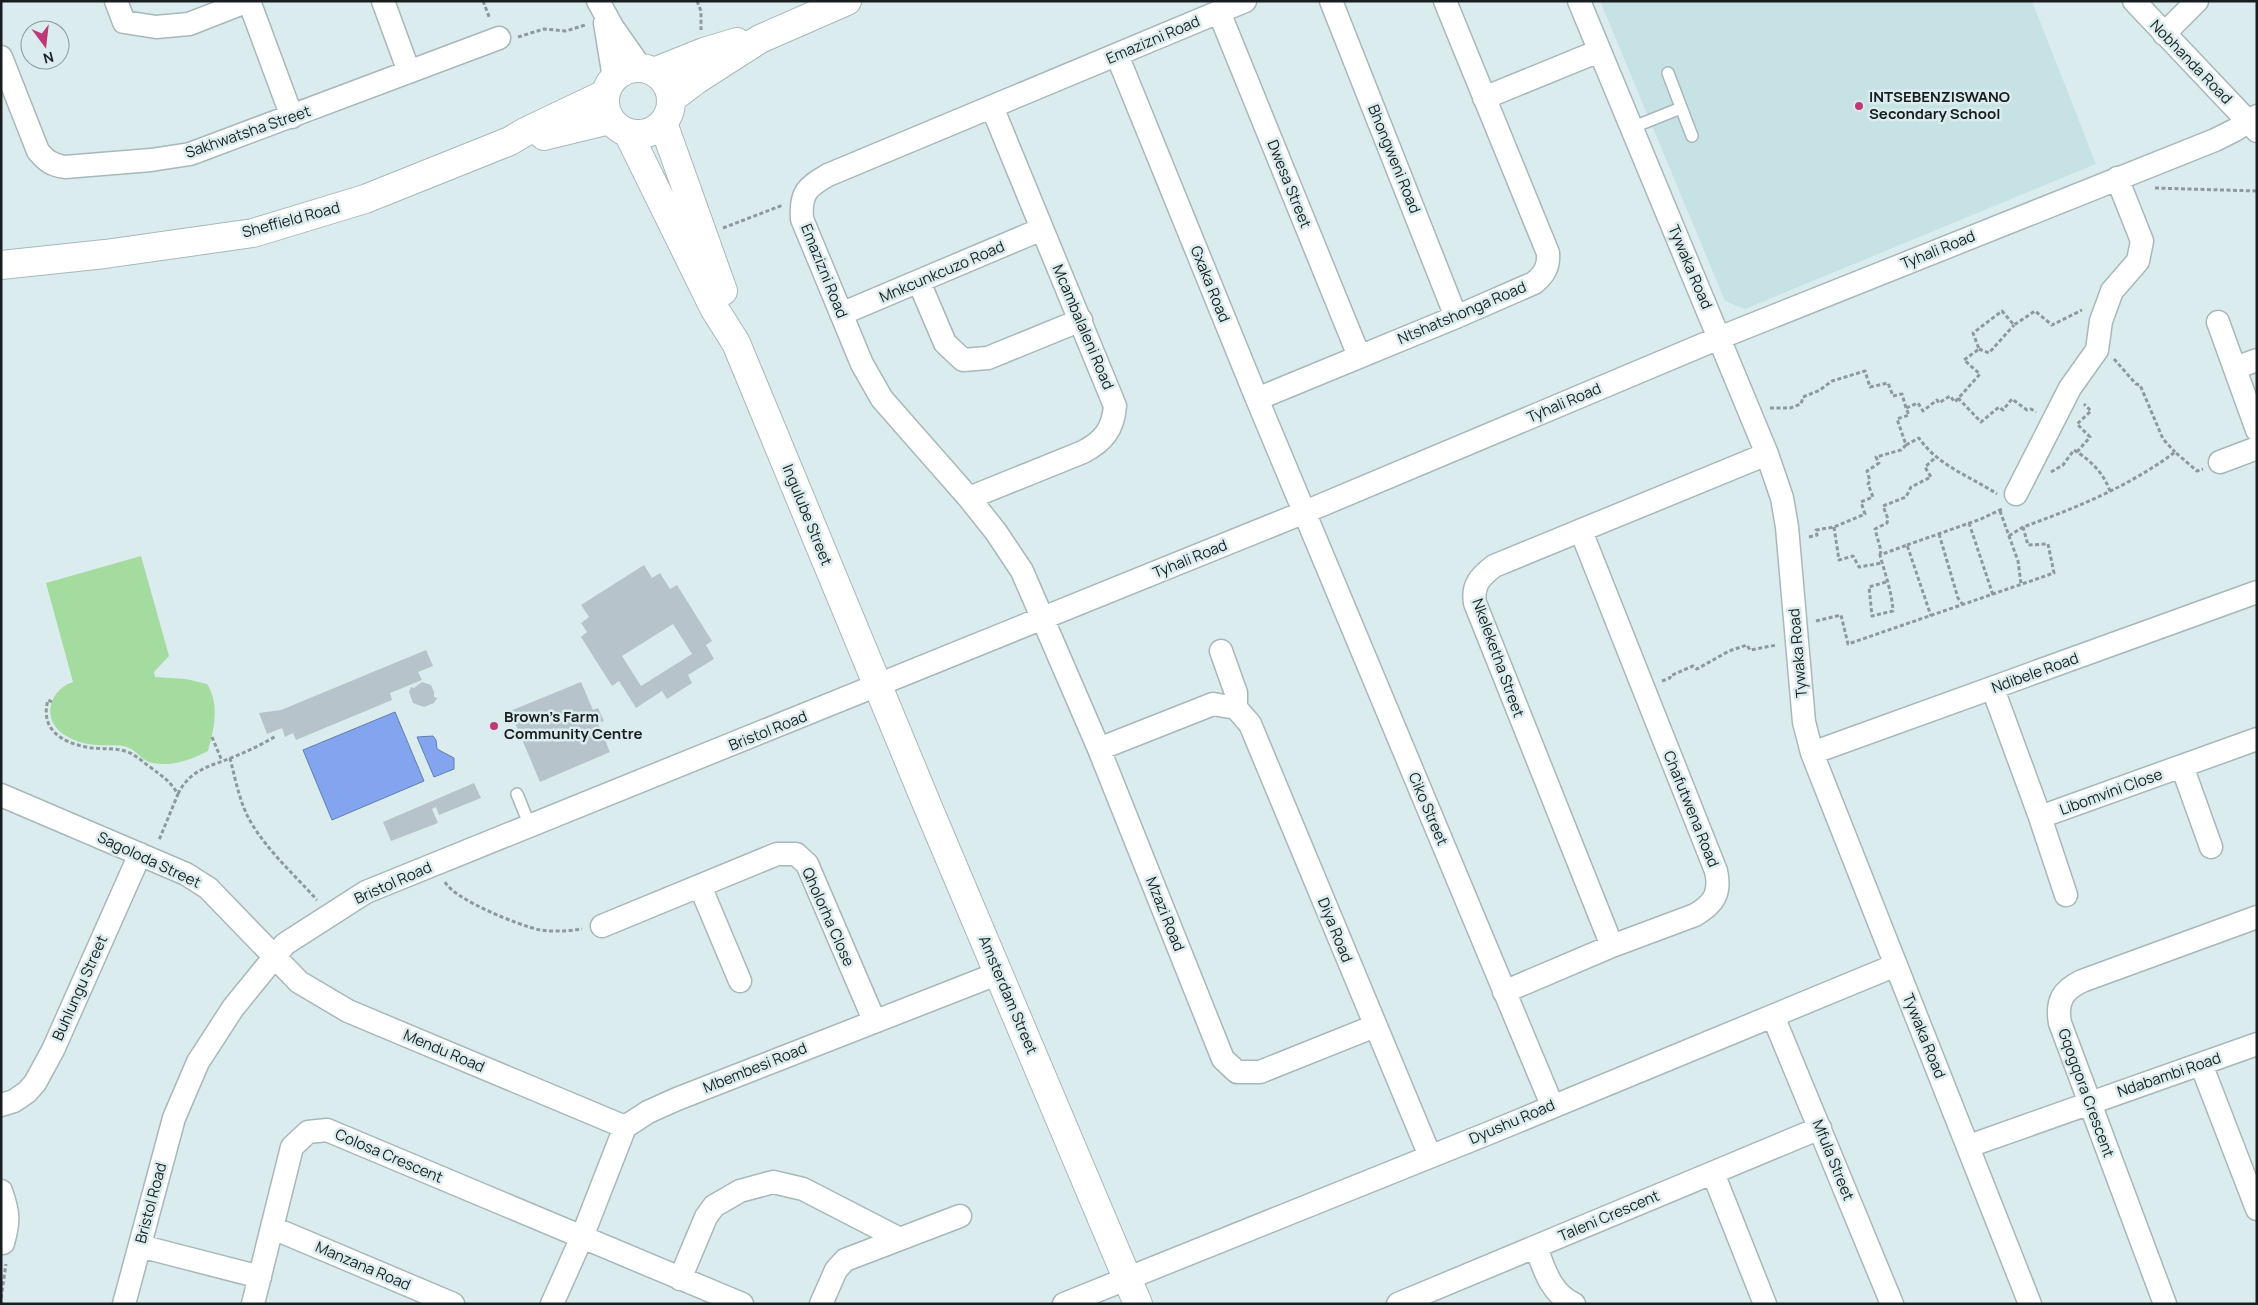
<svg xmlns="http://www.w3.org/2000/svg" width="2258" height="1305" viewBox="0 0 2258 1305" font-family="Manrope,sans-serif">
<rect width="100%" height="100%" fill="#dbecee"/>
<!-- built -->
<path fill="#c6e2e4" d="M1600,1H2032L2096,164L1745,309L1725,301Z"/>
<!-- green -->
<path fill="#a4db9e" d="M141,556L169,656L154,672L155,677L186,679L207,684C220,704 214,729 208,751C191,760 169,768 149,762C141,759 136,750 127,747C117,744 107,746 97,745C76,744 45,731 51,705C54,693 63,685 73,682L46,583Z"/>
<!-- water -->
<path fill="#83a4ef" stroke="#637cb1" d="M395,712L424,781L332,820L303,750Z
M433,736L436,740L437,749L454,758V769L434,777L417,737Z"/>
<!-- building -->
<path fill="#b6c3cb" fill-rule="evenodd" d="M644,565L652,578L660,573L670,589L677,585L712,641L706,645L714,659L688,675L692,683L667,699L662,691L636,708L619,681L612,686L581,637L587,632L581,623L589,617L581,605ZM673,624L692,654L641,686L622,656Z
M426,650L433,666L418,672L422,680L390,693L392,700L296,740L293,733L285,737L282,728L267,734L259,713L281,710Z
M422,682L431,685L434,692V697L437,698L434,703L424,707L413,703L409,692L411,687L414,688Z
M581,682L593,710L598,708L604,721L598,723L610,752L540,782L510,711Z
M474,783L481,798L439,815L436,807L432,809L438,823L391,841L383,822Z"/>
<g fill="none" stroke-linecap="round" stroke-linejoin="round">
<defs>
<path id="lane" d="M1668,73L1692,136
M1631,128L1681,108
M517,794L530,826"/>
<path id="street" d="M116,1L124,22L156,27L189,24L248,1
M249,1L292,117
M383,1L409,72
M598,1L613,28L641,68
M1245,1L828,175C807,187 800,193 802,219L862,364L882,399L969,498L996,532L1022,571L1099,749L1223,1059L1237,1072H1260L1375,1026
M1331,1L1456,317
M1579,1L1767,454L1782,498L1787,527L1804,722L1812,753L2030,1304
M2134,1L2257,131
M1219,12L1359,356
M605,23L614,78
M2164,34L2197,1
M1117,55L1257,399L1552,1105
M1,57L38,151C46,161 52,165 65,167L151,160L190,154L499,38
M1484,98L1599,51
M919,282L945,343L963,360L988,358L1081,320
M841,314L1042,229
M2218,322L2257,430
M2235,368L2257,360
M1257,399L1456,317L1534,283C1545,274 1549,266 1548,253L1445,1
M2220,462L2257,448
M2016,494L2070,388L2097,350L2101,321L2112,291L2138,261L2142,241L2117,178
M969,498L1083,452C1104,441 1113,429 1115,406L992,107
M1221,651L1236,693V708
M1993,689L2040,817L2066,895
M1099,749L1213,704L1236,708L1250,724L1430,1156
M1812,753L2257,592
M2182,766L2211,847
M1,795L186,874L208,888L299,982L348,1011L625,1127
M2040,817L2257,739
M700,886L740,981
M602,926L777,854H796L807,864L874,1020
M1612,946L1475,603C1472,585 1480,577 1494,566L1767,454
M1504,992L1612,946L1695,915C1714,904 1721,893 1716,871L1581,531
M1773,1016L1892,1304
M2201,1064L2257,1209
M1,1105L14,1101L27,1092L35,1083L53,1050L140,854
M1969,1146L2257,1044
M1713,1173L1765,1304
M1,1191C9,1213 9,1222 3,1243
M273,1228L453,1304
M140,1246L260,1277
M1536,1247C1544,1269 1551,1294 1574,1304
M680,1279L706,1217L714,1206L740,1191L773,1182L803,1189L900,1239
M124,1304L174,1118L198,1062L233,1008L285,944L366,892L1305,512L1719,338L2215,140L2235,130L2257,116
M253,1304L292,1147L308,1132L327,1130L742,1304
M552,1304L582,1237L625,1127L648,1112L677,1099L999,973
M821,1304L836,1270L845,1260L960,1216
M1064,1304L1494,1131L1896,965
M1398,1304L1820,1128
M2165,1304L2060,1023C2056,1001 2063,990 2082,981L2257,917"/>
<path id="secondary" d="M605 101a33 33 0 1 1 66 0a33 33 0 1 1-66 0Z
M654,72L704,52L737,42
M671,99L696,80L760,39L847,1
M663,123L723,291
M628,133L714,308L736,343L928,807L1138,1304
M544,136L610,120
M1,265L105,254L253,233L365,199L510,141L525,132L605,94"/>
</defs>
<!-- lane casing -->
<use href="#lane" stroke="#a7b8ba" stroke-width="14"/>
<!-- street casing -->
<use href="#street" stroke="#a7b8ba" stroke-width="25"/>
<!-- secondary casing -->
<use href="#secondary" stroke="#a7b8ba" stroke-width="30"/>
<!-- path -->
<path stroke="#8d999b" stroke-width="3" stroke-dasharray="4 2.5" stroke-linecap="butt" d="M483,1L490,19
M697,1L701,11V30
M518,37L544,29L566,31L585,25
M2155,188L2257,191
M723,228L783,205
M1979,349L1989,353L2014,325
M2114,359L2136,384L2140,385L2163,439L2175,452
M1958,398L1981,422L1999,407L2003,410L2012,399L2027,410L2031,409L2036,412
M1770,408H1790L1801,404L1803,397L1820,390L1832,381L1865,371L1870,387L1888,383L1893,396L1902,394L1906,408
M1906,445L1919,438C1938,466 1970,476 1997,494
M2077,452L2090,437L2077,424L2091,411L2084,404
M2051,472L2063,465L2074,450C2090,460 2103,472 2110,491
M2000,511L2018,561L2021,584
M1969,523L1993,595
M1834,527L1839,560L1853,556L1859,567L1882,563
M1939,534L1958,598L1963,605
M2009,536L2023,527
M1809,537L1817,535L1816,530L1834,527L1865,514L1861,502L1873,497L1868,484L1870,481L1867,471L1879,463L1876,457L1901,450L1906,445L1897,419L1909,415L1906,408L1918,403L1923,411L1937,400L1939,403L1950,396L1955,402L1980,374L1964,360L1979,349L1973,333L2002,311L2014,325L2035,311L2052,325L2082,310
M1907,545L1981,519L2002,509
M1880,555L1881,551L1875,529L1887,523L1888,519L1883,506L1906,497L1911,487L1931,477L1925,467L1936,457
M1886,582L1869,587L1872,616L1893,611C1892,592 1885,574 1880,555L1907,545L1931,616
M1816,621L1841,615L1848,644L2054,573L2048,544L2028,545L2023,527C2076,508 2130,486 2175,452L2197,471L2203,469
M1662,681L1670,678V676L1693,666L1697,669L1729,651L1747,645L1750,650L1777,645
M52,702L48,700C40,728 60,742 86,747C100,750 114,747 128,752C137,756 143,762 150,767C163,777 169,780 178,794L159,840
M212,737L222,761
M230,758C235,778 239,799 248,817C265,849 293,873 317,900
M178,794C191,767 214,766 238,755C251,750 264,743 276,736
M445,882C455,900 518,925 540,930C553,932 568,931 582,929
M1,1298L6,1264"/>
<!-- lane -->
<use href="#lane" stroke="#fff" stroke-width="11"/>
<!-- street -->
<use href="#street" stroke="#fff" stroke-width="22"/>
<!-- secondary -->
<use href="#secondary" stroke="#fff" stroke-width="28"/>
</g>
<!-- markers -->
<g fill="#c13876" stroke="#dbecee" stroke-width="2">
<circle cx="1859" cy="106" r="5"/>
<circle cx="494" cy="726" r="5"/>
</g>
<g text-anchor="middle" stroke-width="5" stroke-linejoin="round" paint-order="stroke">
<!-- street labels -->
<g font-size="15" fill="#181e1f" stroke="#dbecee">
<text transform="translate(1153 40) rotate(-23)" y="5">Emazizni Road</text>
<text transform="translate(2191 62) rotate(46)" y="5">Nobhanda Road</text>
<text transform="translate(248 132) rotate(-19)" y="5">Sakhwatsha Street</text>
<text transform="translate(1394 159) rotate(68)" y="5">Bhongweni Road</text>
<text transform="translate(1289 184) rotate(68)" y="5">Dwesa Street</text>
<text transform="translate(291 220) rotate(-15)" y="5">Sheffield Road</text>
<text transform="translate(1938 250) rotate(-22)" y="5">Tyhali Road</text>
<text transform="translate(1690 267) rotate(67)" y="5">Tywaka Road</text>
<text transform="translate(824 271) rotate(68)" y="5">Emazizni Road</text>
<text transform="translate(942 272) rotate(-23)" y="5">Mnkcunkcuzo Road</text>
<text transform="translate(1210 284) rotate(68)" y="5">Gxaka Road</text>
<text transform="translate(1462 313) rotate(-23)" y="5">Ntshatshonga Road</text>
<text transform="translate(1083 327) rotate(67)" y="5">Mcambalaleni Road</text>
<text transform="translate(1564 403) rotate(-23)" y="5">Tyhali Road</text>
<text transform="translate(807 515) rotate(68)" y="5">Ingulube Street</text>
<text transform="translate(1190 559) rotate(-22)" y="5">Tyhali Road</text>
<text transform="translate(1798 653) rotate(-95)" y="5">Tywaka Road</text>
<text transform="translate(1498 658) rotate(70)" y="5">Nkeleketha Street</text>
<text transform="translate(2035 673) rotate(-20)" y="5">Ndibele Road</text>
<text transform="translate(768 731) rotate(-22)" y="5">Bristol Road</text>
<text transform="translate(2111 792) rotate(-20)" y="5">Libomvini Close</text>
<text transform="translate(1428 809) rotate(67)" y="5">Ciko Street</text>
<text transform="translate(1691 809) rotate(68)" y="5">Chafutwena Road</text>
<text transform="translate(149 860) rotate(25)" y="5">Sagoloda Street</text>
<text transform="translate(393 883) rotate(-24)" y="5">Bristol Road</text>
<text transform="translate(1165 914) rotate(68)" y="5">Mzazi Road</text>
<text transform="translate(828 917) rotate(66)" y="5">Qholorha Close</text>
<text transform="translate(1335 930) rotate(68)" y="5">Diya Road</text>
<text transform="translate(80 988) rotate(-66)" y="5">Buhlungu Street</text>
<text transform="translate(1008 995) rotate(67)" y="5">Amsterdam Street</text>
<text transform="translate(1924 1036) rotate(68)" y="5">Tywaka Road</text>
<text transform="translate(444 1051) rotate(23)" y="5">Mendu Road</text>
<text transform="translate(755 1068) rotate(-22)" y="5">Mbembesi Road</text>
<text transform="translate(2169 1075) rotate(-19)" y="5">Ndabambi Road</text>
<text transform="translate(2086 1093) rotate(70)" y="5">Gqogqora Crescent</text>
<text transform="translate(1512 1122) rotate(-23)" y="5">Dyushu Road</text>
<text transform="translate(389 1156) rotate(23)" y="5">Colosa Crescent</text>
<text transform="translate(1833 1160) rotate(68)" y="5">Mfula Street</text>
<text transform="translate(151 1203) rotate(-75)" y="5">Bristol Road</text>
<text transform="translate(1609 1216) rotate(-23)" y="5">Taleni Crescent</text>
<text transform="translate(363 1266) rotate(23)" y="5">Manzana Road</text>
</g>
<!-- poi labels -->
<g font-size="15" font-weight="bold" fill="#181e1f" stroke="#dbecee" text-anchor="start">
<text x="1869" y="102">INTSEBENZISWANO<tspan x="1869" dy="17">Secondary School</tspan></text>
<text x="504" y="722">Brown's Farm<tspan x="504" dy="17">Community Centre</tspan></text>
</g>
</g>
<!-- border -->
<rect width="2258" height="1305" fill="none" stroke="#181e1f" stroke-width="5"/>
<!-- north arrow -->
<g transform="translate(45 45) rotate(165)"><circle r="24" fill="#dbecee" stroke="#8d9a9b"/>
<path d="M0-4L9 19L0 12L-9 19Z" fill="#c13876"/>
<text y="-8" font-size="14" font-weight="bold" text-anchor="middle" fill="#181e1f">N</text>
</g>
</svg>
